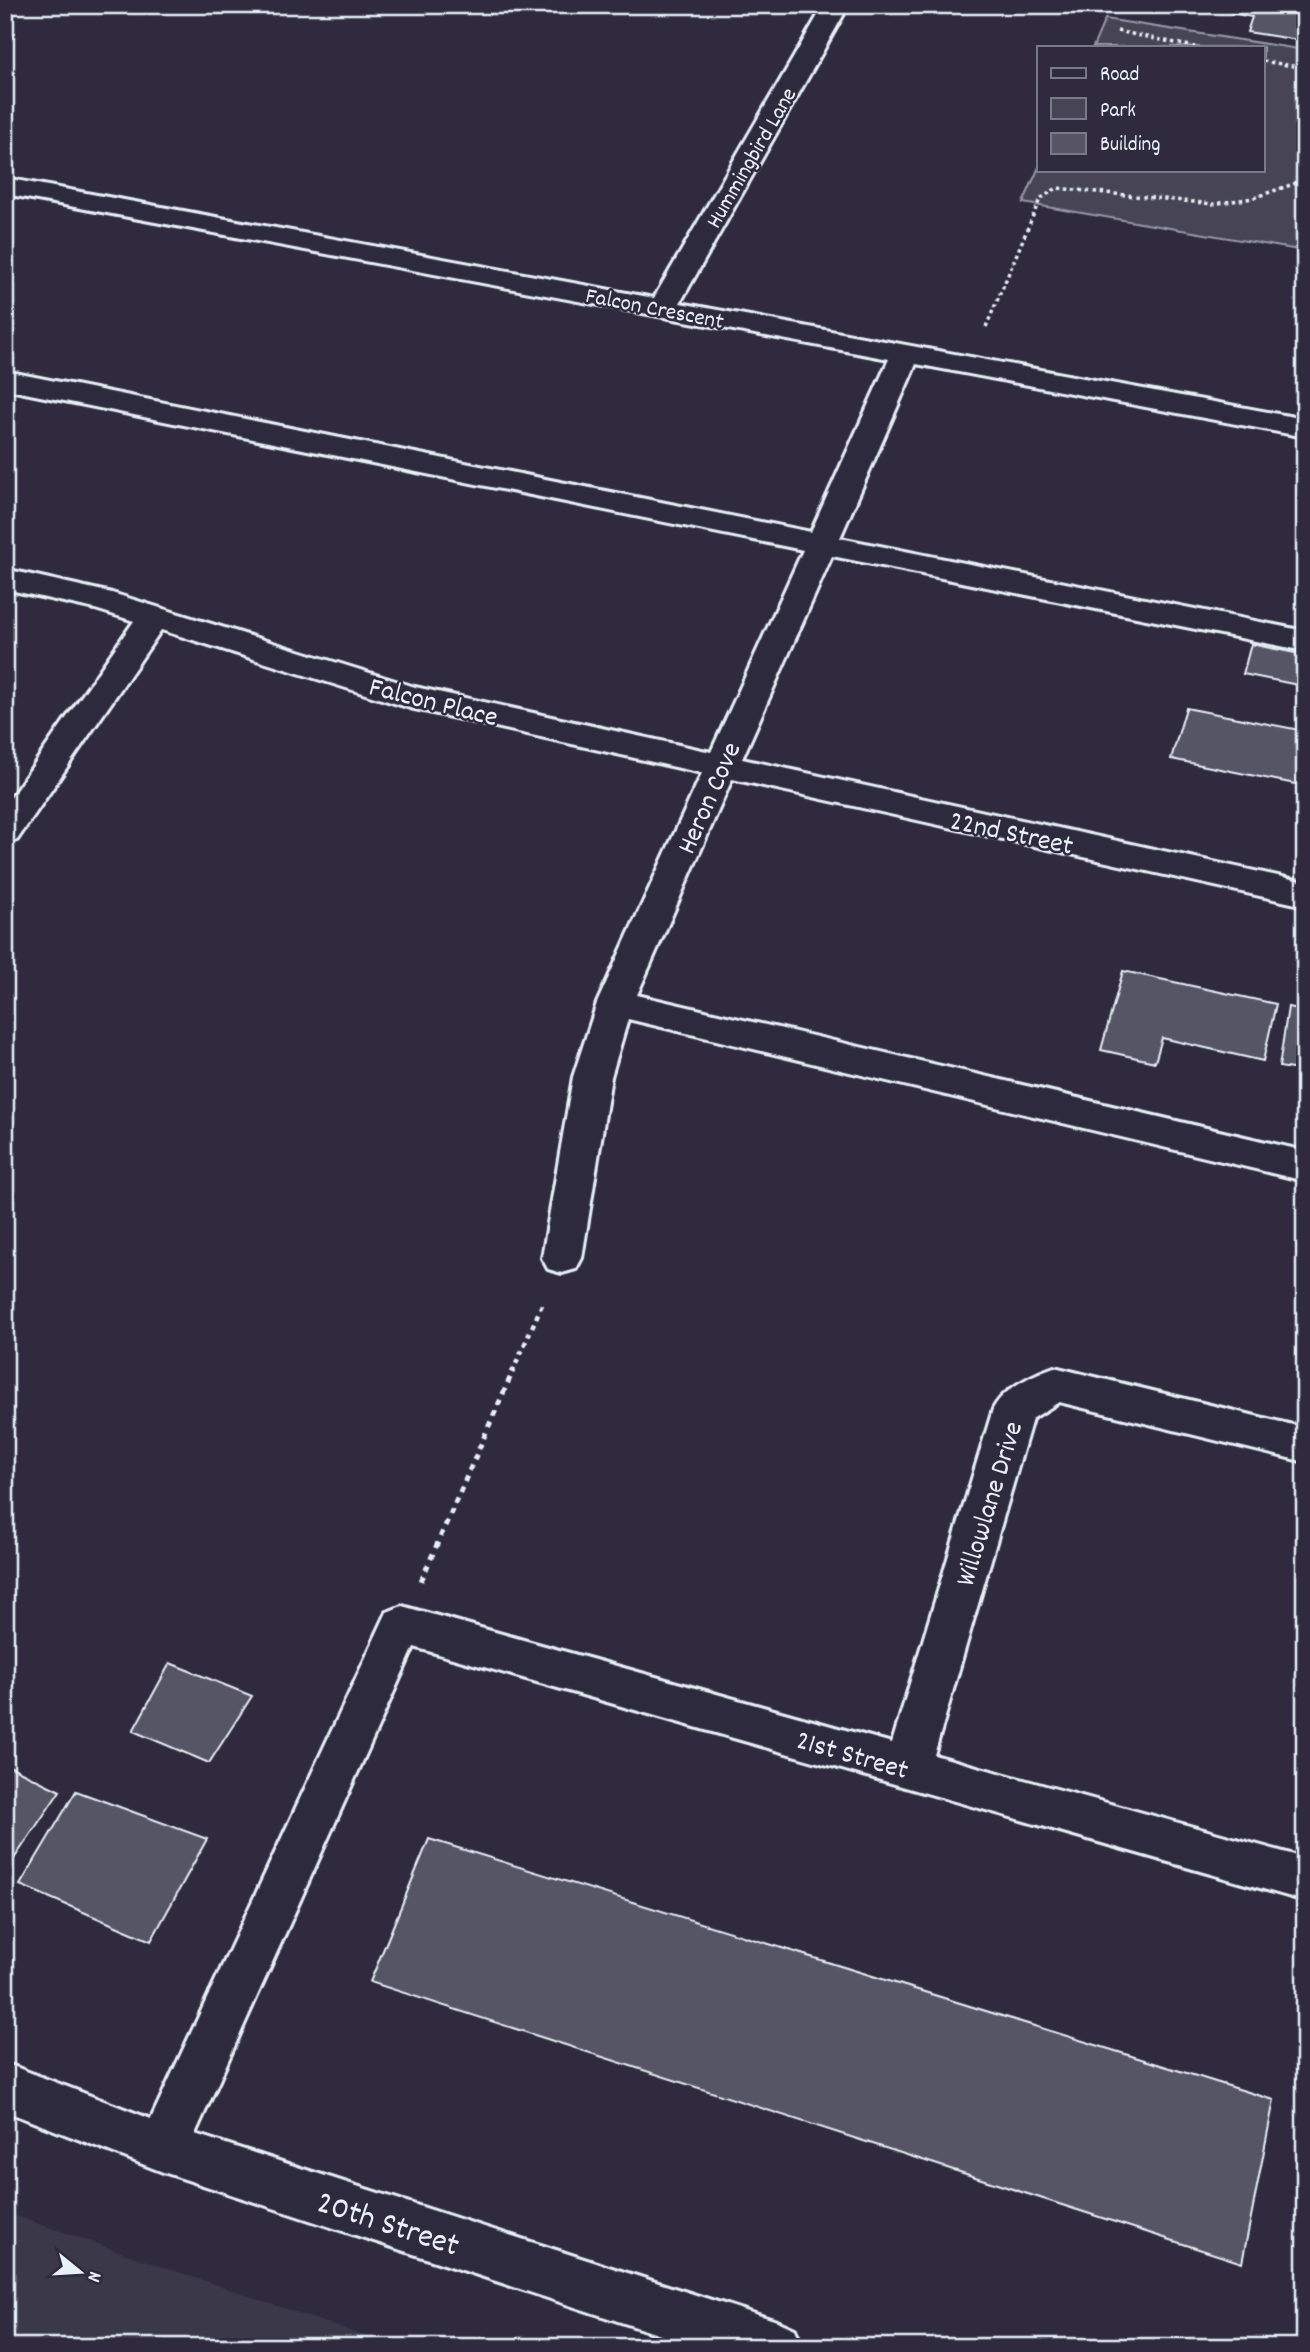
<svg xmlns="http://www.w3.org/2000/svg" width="1310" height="2352" viewBox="0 0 1310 2352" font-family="Dekko,sans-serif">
<rect width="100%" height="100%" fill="#2f2a3d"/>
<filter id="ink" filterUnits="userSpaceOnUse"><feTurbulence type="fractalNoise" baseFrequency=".0143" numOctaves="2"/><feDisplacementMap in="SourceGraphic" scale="14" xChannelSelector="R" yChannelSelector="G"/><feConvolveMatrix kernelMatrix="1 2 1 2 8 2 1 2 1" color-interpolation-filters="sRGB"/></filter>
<g filter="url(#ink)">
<!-- built -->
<path fill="#3b3749" d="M5,2212L396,2347H5Z"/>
<!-- green -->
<path fill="#464455" stroke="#979aa6" stroke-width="2" d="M1105,19L1305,50V251L1023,203L1039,167V170H1263V47H1093Z"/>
<!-- building -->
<path fill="#575565" stroke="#e8f1f8" stroke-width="2" d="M1234,5H1283L1302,10L1299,22L1305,23V41L1247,32L1252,17L1231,13Z
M1251,644L1305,655L1303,686L1243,674Z
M1186,708L1305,731V786L1171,759Z
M1123,971L1276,1004L1263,1061L1162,1038L1155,1062L1101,1050Z
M1288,1007L1305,1010V1071L1279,1067Z
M170,1663L252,1696L209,1763L133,1731Z
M5,1764L60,1791L5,1872Z
M76,1791L207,1839L151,1941L20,1885Z
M429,1839L1274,2100L1242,2263L370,1982Z"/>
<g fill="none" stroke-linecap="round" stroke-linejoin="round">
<defs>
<path id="minor" d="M824,5H849L680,303L1305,419V437L916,364L840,538L1305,631V651L832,556L742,759L1305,882V906L732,779L637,995L1305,1151V1181L628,1019L611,1077L582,1258L576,1269L562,1273L548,1269L542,1258L573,1077L597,1003L702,773L410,708L161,630L17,840L5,844V806L134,621L95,609L5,589V569L112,593L415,687L711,752L803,550L5,389V371L811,532L889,359L5,194V178L654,298Z
M1054,1367L1305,1428V1462L1059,1402L1032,1419L934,1755L1305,1858V1901L414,1647L195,2134L777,2321L795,2329L803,2347H697L163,2172L5,2111V2063L151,2119L387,1612L402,1606L892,1743L993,1409C1004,1388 1032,1375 1054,1367Z"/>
</defs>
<!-- minor casing -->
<use href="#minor" stroke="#e8f1f8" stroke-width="6"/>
<!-- path-far2 -->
<path stroke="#e8f1f8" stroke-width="3.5" stroke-dasharray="3.5 3.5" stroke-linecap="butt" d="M1117,31L1195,47
M1263,61L1305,68
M986,327L1040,199L1057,188L1213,204L1253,198L1305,180"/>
<!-- path-far1 -->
<path stroke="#e8f1f8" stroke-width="4.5" stroke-dasharray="5 5" stroke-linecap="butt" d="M512,1373L544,1300"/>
<!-- path -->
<path stroke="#e8f1f8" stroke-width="5" stroke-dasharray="6 6" stroke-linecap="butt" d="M421,1581L513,1371"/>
<!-- minor -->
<use href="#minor" fill="#2f2a3d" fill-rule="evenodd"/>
</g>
</g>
<g text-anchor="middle" stroke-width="5" stroke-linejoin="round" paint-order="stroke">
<!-- far-street labels -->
<g font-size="23" fill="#e8f1f8" stroke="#2f2a3d">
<text transform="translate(750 157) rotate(-60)" y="8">Hummingbird Lane</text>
<text transform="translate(655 307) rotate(11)" y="8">Falcon Crescent</text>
</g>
<!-- street labels -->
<g font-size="28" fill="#e8f1f8" stroke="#2f2a3d">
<text transform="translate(434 700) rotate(14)" y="10">Falcon Place</text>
<text transform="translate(707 797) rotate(-66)" y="10">Heron Cove</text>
<text transform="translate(1012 831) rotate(12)" y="10">22nd Street</text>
<text transform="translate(987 1503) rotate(-73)" y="10">Willowlane Drive</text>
<text transform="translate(853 1753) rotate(16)" y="10">21st Street</text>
</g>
<!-- near-street labels -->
<g font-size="33" fill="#e8f1f8" stroke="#2f2a3d">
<text transform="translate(389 2221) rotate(18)" y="12">20th Street</text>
</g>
</g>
<!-- margin -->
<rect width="1310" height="2352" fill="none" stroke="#2f2a3d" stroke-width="28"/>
<rect x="14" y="14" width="1282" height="2324" fill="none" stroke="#e8f1f8" stroke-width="2.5" filter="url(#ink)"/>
<!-- legend -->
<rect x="1037" y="46" width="228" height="126" fill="#2f2a3d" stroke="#797a88" stroke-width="2"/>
<rect x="1051" y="68" width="35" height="10" fill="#2f2a3d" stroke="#797a88" stroke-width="2"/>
<text x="1100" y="80" font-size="21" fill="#e8f1f8">Road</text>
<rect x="1051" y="98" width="35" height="21" fill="#464455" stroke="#797a88" stroke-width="2"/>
<text x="1100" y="116" font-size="21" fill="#e8f1f8">Park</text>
<rect x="1051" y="133" width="35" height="21" fill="#575565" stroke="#797a88" stroke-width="2"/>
<text x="1100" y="150" font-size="21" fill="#e8f1f8">Building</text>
<!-- north arrow -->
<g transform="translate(80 2272) rotate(108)" stroke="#2f2a3d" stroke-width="5" paint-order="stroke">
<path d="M0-5L12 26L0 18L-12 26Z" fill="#e8f1f8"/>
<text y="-10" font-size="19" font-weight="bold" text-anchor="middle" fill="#e8f1f8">N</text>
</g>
</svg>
